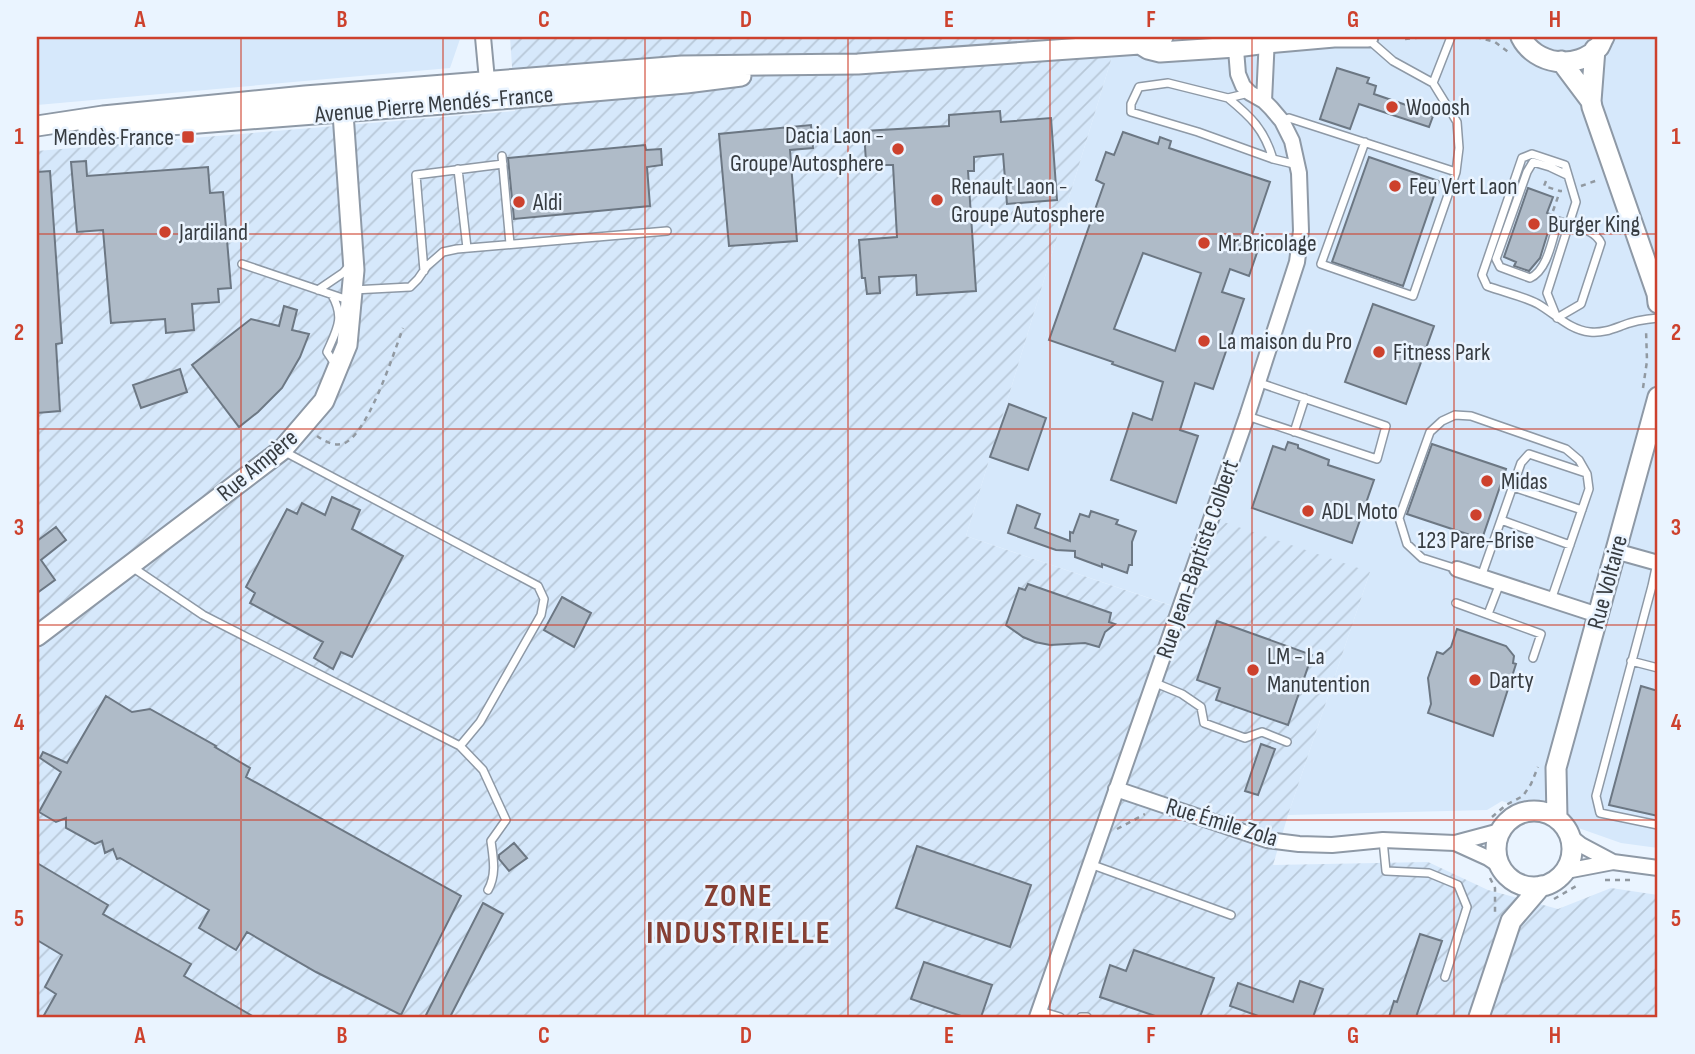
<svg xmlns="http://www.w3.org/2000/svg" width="1695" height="1054" viewBox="0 0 1695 1054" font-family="'Sofia Sans Condensed',sans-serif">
<defs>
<pattern id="industrial-furrows" width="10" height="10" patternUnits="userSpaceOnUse" patternTransform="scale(1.75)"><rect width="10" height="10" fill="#d6e8fb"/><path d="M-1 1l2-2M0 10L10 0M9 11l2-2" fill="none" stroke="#b8c8d8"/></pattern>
</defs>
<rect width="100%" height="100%" fill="#eaf4ff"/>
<!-- built -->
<path fill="#d6e8fb" d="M37,37H460V39L450,68L37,105Z
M1118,37H1658V848L1621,843L1502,801L1487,810L1288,815L1370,572L1176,607L966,536Z"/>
<!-- industrial -->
<path fill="url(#industrial-furrows)" d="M510,37H1118L966,536L1175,607L1206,516L1370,572L1288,815L1273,865L1428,862L1488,890L1558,909L1611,888L1658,895V1017H37V151L515,111Z"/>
<!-- building -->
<path fill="#afbbc8" stroke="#6c7783" stroke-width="2" fill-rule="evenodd" d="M1337,68L1369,78L1367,83L1376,86L1374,94L1415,108V109L1433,116L1429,127L1359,104L1350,129L1320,119Z
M1000,111L1001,122L1051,118L1057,200L1007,204L1003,154L974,157V171H968L976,291L917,295L916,275L879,277L880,293L867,294L865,278H862L859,240L897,237L893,165H881V162H866L864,131L949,126V115Z
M811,125L813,148L790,150L797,241L729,246L719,134Z
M1123,132L1158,144L1160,137L1171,141L1169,148L1270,182L1250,241L1260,244L1249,276L1230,269L1222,292L1244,299L1213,389L1195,383L1180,430L1198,436L1176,503L1111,480L1133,413L1152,420L1163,382L1112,364L1113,362L1049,340L1104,184L1096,180L1106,152L1114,155ZM1143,253L1201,273L1175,351L1114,329Z
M645,145L646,150L661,149L662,165L647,167L650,206L514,219L508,158Z
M1369,157L1439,181L1403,286L1332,262Z
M86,161L87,176L208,167L210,193L223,192L231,288L218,289L219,302L192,304L194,330L166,333L165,319L111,323L103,230L77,232L71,162Z
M50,171L62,343L56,344L60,411L37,413V172Z
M1528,188L1553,197L1547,213L1555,216L1552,219L1540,258L1529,271L1514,266L1516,262L1504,257Z
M1373,304L1434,326L1406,404L1345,382Z
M284,306L297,310L292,330L309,334L300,357L282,388L258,412L239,427L192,365L251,319L279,326Z
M180,369L187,392L141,408L133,385Z
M1009,404L1046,418L1028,470L990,457Z
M1288,442L1298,445V448L1329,460L1328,465L1374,480L1352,543L1252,508L1273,446L1285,450Z
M1432,444L1506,469L1482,539L1407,514Z
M332,497L360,510L352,529L403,556L352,657L341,652L333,669L314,658L323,642L250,603L255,593L246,587L287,509L297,514L302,503L325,515Z
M1017,505L1040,514L1035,528L1070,541V532L1073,533L1080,514L1089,517L1091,511L1118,520L1116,524L1136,531L1132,542V565H1129L1127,573L1102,564V567L1075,557V551L1056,550L1008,533Z
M56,527L66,540L41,560L55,580L37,593V541Z
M1028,584L1111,613L1109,622L1115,624L1105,632L1099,647L1085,643L1050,645L1035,642L1023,637L1006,625L1019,588L1025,590Z
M562,597L591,613L574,647L544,630Z
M1217,621L1312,655L1288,725L1216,700L1220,688L1197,680Z
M1457,629L1506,646L1514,656L1513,663L1516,664L1493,736L1428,713L1431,704L1428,678L1437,652L1443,654L1451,647Z
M1641,686L1658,691V816L1609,805Z
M106,696L132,712L150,709L216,746L215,747L250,768L246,777L461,896L401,1015L316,972L247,932L236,950L199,928L209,910L120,858L117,859L113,849L105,853L102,841L95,844L66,828V818L56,822L39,812L61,772L40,758L43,752L67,763Z
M1261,744L1275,749L1258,795L1245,791Z
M514,843L527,858L509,871L499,859V855Z
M917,846L1031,885L1010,947L896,908Z
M37,863L108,905L103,914L191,964L184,976L254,1017H43L56,994L45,987L62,955L37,940Z
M483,903L503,914L450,1017H425Z
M1420,934L1442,941L1416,1017H1389L1394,1001L1397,1002Z
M1134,950L1214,978L1200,1017H1158L1100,997L1110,965L1126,971Z
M924,962L992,985L981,1017H964L911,999Z
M1300,981L1323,989L1313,1017H1261L1230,1006L1238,983L1293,1002Z"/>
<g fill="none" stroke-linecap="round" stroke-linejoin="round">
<defs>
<path id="lane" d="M1369,40L1393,61L1433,83L1451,37
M1249,93L1228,98C1251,117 1264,129 1273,159
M1228,98L1168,83L1139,87L1131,104V112L1198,132L1273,159L1298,165
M1282,120L1289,118L1456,172
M1365,142L1321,264L1413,296L1456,172L1459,148L1457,122L1433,83
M502,156L510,244
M458,169L467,248
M242,264L348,300
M424,271L416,175L503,164
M318,290L343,273L349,266
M353,290L410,287L418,279L427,266L443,252L457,249L667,231
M332,295C345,318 337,329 327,352L335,364
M1557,318L1547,293L1576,202L1565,165L1532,154L1522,158L1482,275L1487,286C1503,292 1523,296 1538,304C1555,314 1570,330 1590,332C1602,333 1610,330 1621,326C1633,321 1646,319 1658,318
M1557,318L1581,304L1601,243C1594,228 1573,227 1558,221C1552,239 1548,270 1530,278L1500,267L1496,259L1527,172L1533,162L1550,167L1567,175
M1247,416L1377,459L1386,426L1257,382
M1294,432L1305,398
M285,452L538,586L544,599L541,615L480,722L460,746
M1513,487L1582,510
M1501,520L1570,545
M1657,563L1652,586L1596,796L1600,813L1658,825
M132,567L203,615L460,746L483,770L506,820L491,841C493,857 497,874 488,890
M1457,569L1422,558L1407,544L1399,518L1430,432L1442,421L1455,415L1471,416L1566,449L1579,460L1587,474L1589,489L1551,600
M1481,577L1521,463L1529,454L1586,473
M1456,603L1541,634L1533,658
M1488,614L1500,583
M1631,661L1658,668
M1153,682L1182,694L1201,707L1204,723L1245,738L1262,732L1287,742
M1383,840L1386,871L1429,873L1458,885L1467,907L1445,977
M1090,864L1231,915
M1040,1011L1060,1017
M1081,1017H1087"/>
<path id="street" d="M483,37L488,91
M1264,101L1267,37
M1615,551L1658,563
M1457,569L1598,615
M1116,789L1267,840L1299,844L1332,845L1383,840L1455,843L1488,858L1500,866
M1571,837L1581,845L1613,862
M1455,843L1500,831
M1566,871L1613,862L1658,868
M1037,1017L1247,416L1297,262L1301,231L1299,173L1292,141L1282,121L1271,108L1264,101L1250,93L1243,86L1238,74L1235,37"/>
<path id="secondary" d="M1521,37C1535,65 1577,71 1599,47C1601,44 1602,40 1604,37
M1140,44L1148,49L1160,52L1236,47L1267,43L1334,37H1368
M1595,49L1591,101L1592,107L1657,294L1658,303
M1561,61L1591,101
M37,126L103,116L305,96L682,66L858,64L1140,44L1149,38L1163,37
M88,129L186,124L443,104L686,83L741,76
M37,636L282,450L324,401L347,345L354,270L342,99
M1496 849a38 38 0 1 1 76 0a38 38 0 1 1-76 0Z
M1557,818L1556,768L1658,397
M1479,1017L1511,921L1541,886"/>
</defs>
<!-- lane casing -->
<use href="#lane" stroke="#8e99a6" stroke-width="10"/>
<!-- street casing -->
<use href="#street" stroke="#8e99a6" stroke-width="18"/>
<!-- secondary casing -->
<use href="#secondary" stroke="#8e99a6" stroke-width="23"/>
<!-- path -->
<path stroke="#9199a1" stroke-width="2.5" stroke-dasharray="5 5" stroke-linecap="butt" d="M1476,37L1495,42L1511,54
M1405,39L1426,37
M1546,181L1544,186L1560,191
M1581,186L1598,180
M1553,211L1560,191H1562
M1643,388L1647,361L1646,329
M317,436C324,441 333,446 342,444C367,438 394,352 403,328
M1492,817L1506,805L1523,796L1531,784L1538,767
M1117,829L1145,814
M1490,878L1495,888V912
M1605,880H1630
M1554,899L1578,885"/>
<!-- lane -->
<use href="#lane" stroke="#fff" stroke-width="7"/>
<!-- street -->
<use href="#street" stroke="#fff" stroke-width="14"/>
<!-- secondary -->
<use href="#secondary" stroke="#fff" stroke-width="19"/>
</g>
<!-- grid -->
<path fill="none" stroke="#cd412d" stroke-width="2" stroke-opacity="0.55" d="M241,37V1017M443,37V1017M645,37V1017M848,37V1017M1050,37V1017M1252,37V1017M1454,37V1017M37,234H1658M37,429H1658M37,625H1658M37,820H1658"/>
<!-- markers -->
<g fill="#cd412d" stroke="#eaf4ff" stroke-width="2.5">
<circle cx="1392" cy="107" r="7"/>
<rect x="181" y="130" width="14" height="14" rx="3.5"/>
<circle cx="898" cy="149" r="7"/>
<circle cx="1395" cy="186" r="7"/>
<circle cx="937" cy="200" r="7"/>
<circle cx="519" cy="202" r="7"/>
<circle cx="1534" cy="224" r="7"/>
<circle cx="165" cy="232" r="7"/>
<circle cx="1204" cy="243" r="7"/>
<circle cx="1204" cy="341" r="7"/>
<circle cx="1379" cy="352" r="7"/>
<circle cx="1487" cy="481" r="7"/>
<circle cx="1308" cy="511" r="7"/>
<circle cx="1476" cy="515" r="7"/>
<circle cx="1253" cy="670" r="7"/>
<circle cx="1475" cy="680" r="7"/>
</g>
<g text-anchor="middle" stroke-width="5" stroke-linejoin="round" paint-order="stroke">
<!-- street labels -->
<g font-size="24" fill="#373c41" stroke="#eaf4ff">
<text transform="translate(434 104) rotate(-5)" y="8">Avenue Pierre Mendés-France</text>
<text transform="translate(257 465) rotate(-40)" y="8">Rue Ampère</text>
<text transform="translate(1197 559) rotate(-71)" y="8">Rue Jean-Baptiste Colbert</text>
<text transform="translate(1607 582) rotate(-75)" y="8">Rue Voltaire</text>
<text transform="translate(1222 822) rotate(17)" y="8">Rue Émile Zola</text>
</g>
<!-- poi labels -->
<g font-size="24" fill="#373c41" stroke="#eaf4ff" text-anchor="start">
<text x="1406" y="115">Wooosh</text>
<text x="884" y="143" text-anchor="end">Dacia Laon -<tspan x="884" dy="28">Groupe Autosphere</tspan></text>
<text x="174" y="145" text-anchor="end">Mendès France</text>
<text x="951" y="194">Renault Laon -<tspan x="951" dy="28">Groupe Autosphere</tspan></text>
<text x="1409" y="194">Feu Vert Laon</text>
<text x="533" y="210">Aldi</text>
<text x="1548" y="232">Burger King</text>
<text x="179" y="240">Jardiland</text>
<text x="1218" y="251">Mr.Bricolage</text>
<text x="1218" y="349">La maison du Pro</text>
<text x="1393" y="360">Fitness Park</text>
<text x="1501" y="489">Midas</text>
<text x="1322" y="519">ADL Moto</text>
<text x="1476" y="548" text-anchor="middle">123 Pare-Brise</text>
<text x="1267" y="664">LM - La<tspan x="1267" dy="28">Manutention</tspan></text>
<text x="1489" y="688">Darty</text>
</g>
<!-- district labels -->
<g font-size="32" font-weight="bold" letter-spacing="2" fill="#863f33" stroke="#eaf4ff">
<text x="739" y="906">ZONE<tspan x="739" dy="37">INDUSTRIELLE</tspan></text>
</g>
</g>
<!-- border -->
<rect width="1695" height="1054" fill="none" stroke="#eaf4ff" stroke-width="77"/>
<rect x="38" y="38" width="1618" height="978" fill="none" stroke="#cd412d" stroke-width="2.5"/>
<g font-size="23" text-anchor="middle" font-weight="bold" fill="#cd412d">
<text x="140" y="27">A</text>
<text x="342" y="27">B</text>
<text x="544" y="27">C</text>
<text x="746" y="27">D</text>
<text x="949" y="27">E</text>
<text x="1151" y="27">F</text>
<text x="1353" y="27">G</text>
<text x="1555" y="27">H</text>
<text x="19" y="144">1</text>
<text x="1676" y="144">1</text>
<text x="19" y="340">2</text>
<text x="1676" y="340">2</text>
<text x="19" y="535">3</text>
<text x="1676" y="535">3</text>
<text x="19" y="730">4</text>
<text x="1676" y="730">4</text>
<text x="19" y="926">5</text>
<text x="1676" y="926">5</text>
<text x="140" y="1043">A</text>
<text x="342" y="1043">B</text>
<text x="544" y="1043">C</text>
<text x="746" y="1043">D</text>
<text x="949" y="1043">E</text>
<text x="1151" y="1043">F</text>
<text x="1353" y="1043">G</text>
<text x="1555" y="1043">H</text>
</g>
</svg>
